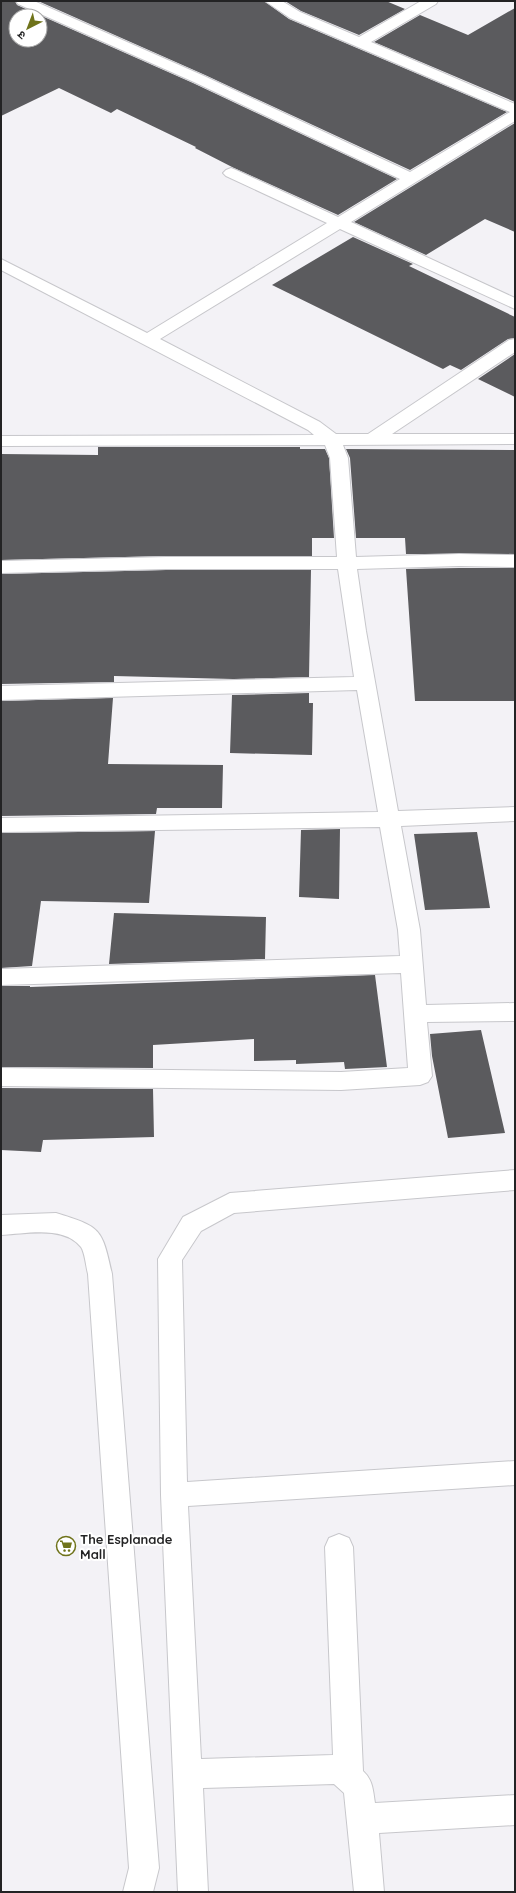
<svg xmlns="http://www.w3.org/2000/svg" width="516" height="1893" viewBox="0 0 516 1893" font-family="Quicksand,'Noto Sans Devanagari',sans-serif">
<rect width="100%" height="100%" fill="#f3f2f6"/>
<!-- building -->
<path fill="#5b5b5e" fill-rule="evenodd" d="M1,1H15L17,5L193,83L397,179L338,215L234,168L195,148L196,147L117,109L111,113L59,88L1,116ZM16,16H40V40H16Z
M38,1H264L289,19L507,112L410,170L205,75Z
M285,1H386L405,9L359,35L301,11Z
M515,8V102L374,42L420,15L468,35Z
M515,123V232L485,219L426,255L354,222Z
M353,237L413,264L409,266L515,317V338L508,339L461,370L450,365L443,369L272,285Z
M515,354V397L478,379Z
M98,447H300V449H325L329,458L334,538H312V556H166L1,560V454L98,455Z
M346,449L515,450V554H406L405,538H356L350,458Z
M459,568H515V701H415L406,569Z
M166,570H311L309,677L233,679L114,676V682L1,684V574Z
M309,693V703H313L312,755L230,753L232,695Z
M113,698L108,764L223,765L222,808H157L156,814L1,816V701Z
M340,829L339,899L299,897L301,830Z
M155,831L149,903L41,901L32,966L1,968V833Z
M477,832L490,908L425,910L414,834Z
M114,913L266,917L265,959L109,964Z
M375,975L387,1067L345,1069L344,1062L296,1064V1060L254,1061V1039L153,1045V1068L1,1067V986H30V987Z
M481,1030L505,1133L448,1138L432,1056L430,1034Z
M1,1088L153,1089L154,1137L43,1140L41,1152L1,1150Z"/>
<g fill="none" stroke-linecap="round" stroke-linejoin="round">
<defs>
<path id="minor" d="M16,1H34L204,76L410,172L510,112L290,18L265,1H282L300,12L359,37L421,1H438L436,4L371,42L515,104V121L351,222L515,298V309L340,229L160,339L320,422L336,434H368L509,340L515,339V352L392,434H515V444L343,445L348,458L356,557L459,554L515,555V567L459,566L357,569L366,631L398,811L515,807V821L401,826L420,930L426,1005L515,1003V1021L427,1022L432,1076L428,1082L420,1085L341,1090L1,1086V1068L341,1072L408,1068L401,973L1,985V969L400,956L398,930L380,827L1,832V818L378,812L357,690L1,700V686L354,677L338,569H166L1,573V561L166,557H337L330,458L325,445L1,446V436L314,435L308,430L1,270V259L147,333L327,223L226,176L223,173L226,170L231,168L236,170L338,217L400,179L194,82L18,4Z
M515,1170V1190L234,1213L201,1231L182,1260L187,1482L515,1461V1485L188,1506L201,1759L333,1755L325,1547L329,1538L339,1534L349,1538L353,1547L363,1771C373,1780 373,1791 375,1803L515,1795V1825L379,1833L384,1892H354L344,1793L334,1784L203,1788L208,1892H178L161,1495L158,1259L183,1217L230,1193Z
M56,1213C101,1227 102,1228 112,1274L159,1868L153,1892H123L129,1868L88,1274C86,1267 85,1253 81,1247C63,1225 26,1234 1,1235V1215Z"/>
</defs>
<!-- minor casing -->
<use href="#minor" stroke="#c7c7cb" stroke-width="2"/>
<!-- minor -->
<use href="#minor" fill="#fff" fill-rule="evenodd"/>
</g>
<!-- icons -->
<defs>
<symbol id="supermarket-ring" viewBox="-11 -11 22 22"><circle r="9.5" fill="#fff" stroke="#6f731a" stroke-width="1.5"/><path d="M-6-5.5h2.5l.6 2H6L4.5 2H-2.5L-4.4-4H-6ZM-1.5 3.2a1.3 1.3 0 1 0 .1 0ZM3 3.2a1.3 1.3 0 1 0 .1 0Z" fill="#6f731a"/></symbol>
</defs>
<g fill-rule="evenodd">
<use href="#supermarket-ring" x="55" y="1535" width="22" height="22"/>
</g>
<g text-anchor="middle" stroke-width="4" stroke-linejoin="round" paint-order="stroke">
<!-- near-poi labels -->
<g font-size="13" font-weight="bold" fill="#232324" stroke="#fff" text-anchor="start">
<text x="80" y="1544">The Esplanade<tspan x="80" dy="15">Mall</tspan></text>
</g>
</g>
<!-- border -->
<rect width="516" height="1893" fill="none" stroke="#232324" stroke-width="4"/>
<!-- north arrow -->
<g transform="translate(28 28) rotate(222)"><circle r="19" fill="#ffffff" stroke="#a7a7a7"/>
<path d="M0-3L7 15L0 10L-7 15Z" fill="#6f731a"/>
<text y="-6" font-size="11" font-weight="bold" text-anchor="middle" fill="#232324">उ</text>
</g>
</svg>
